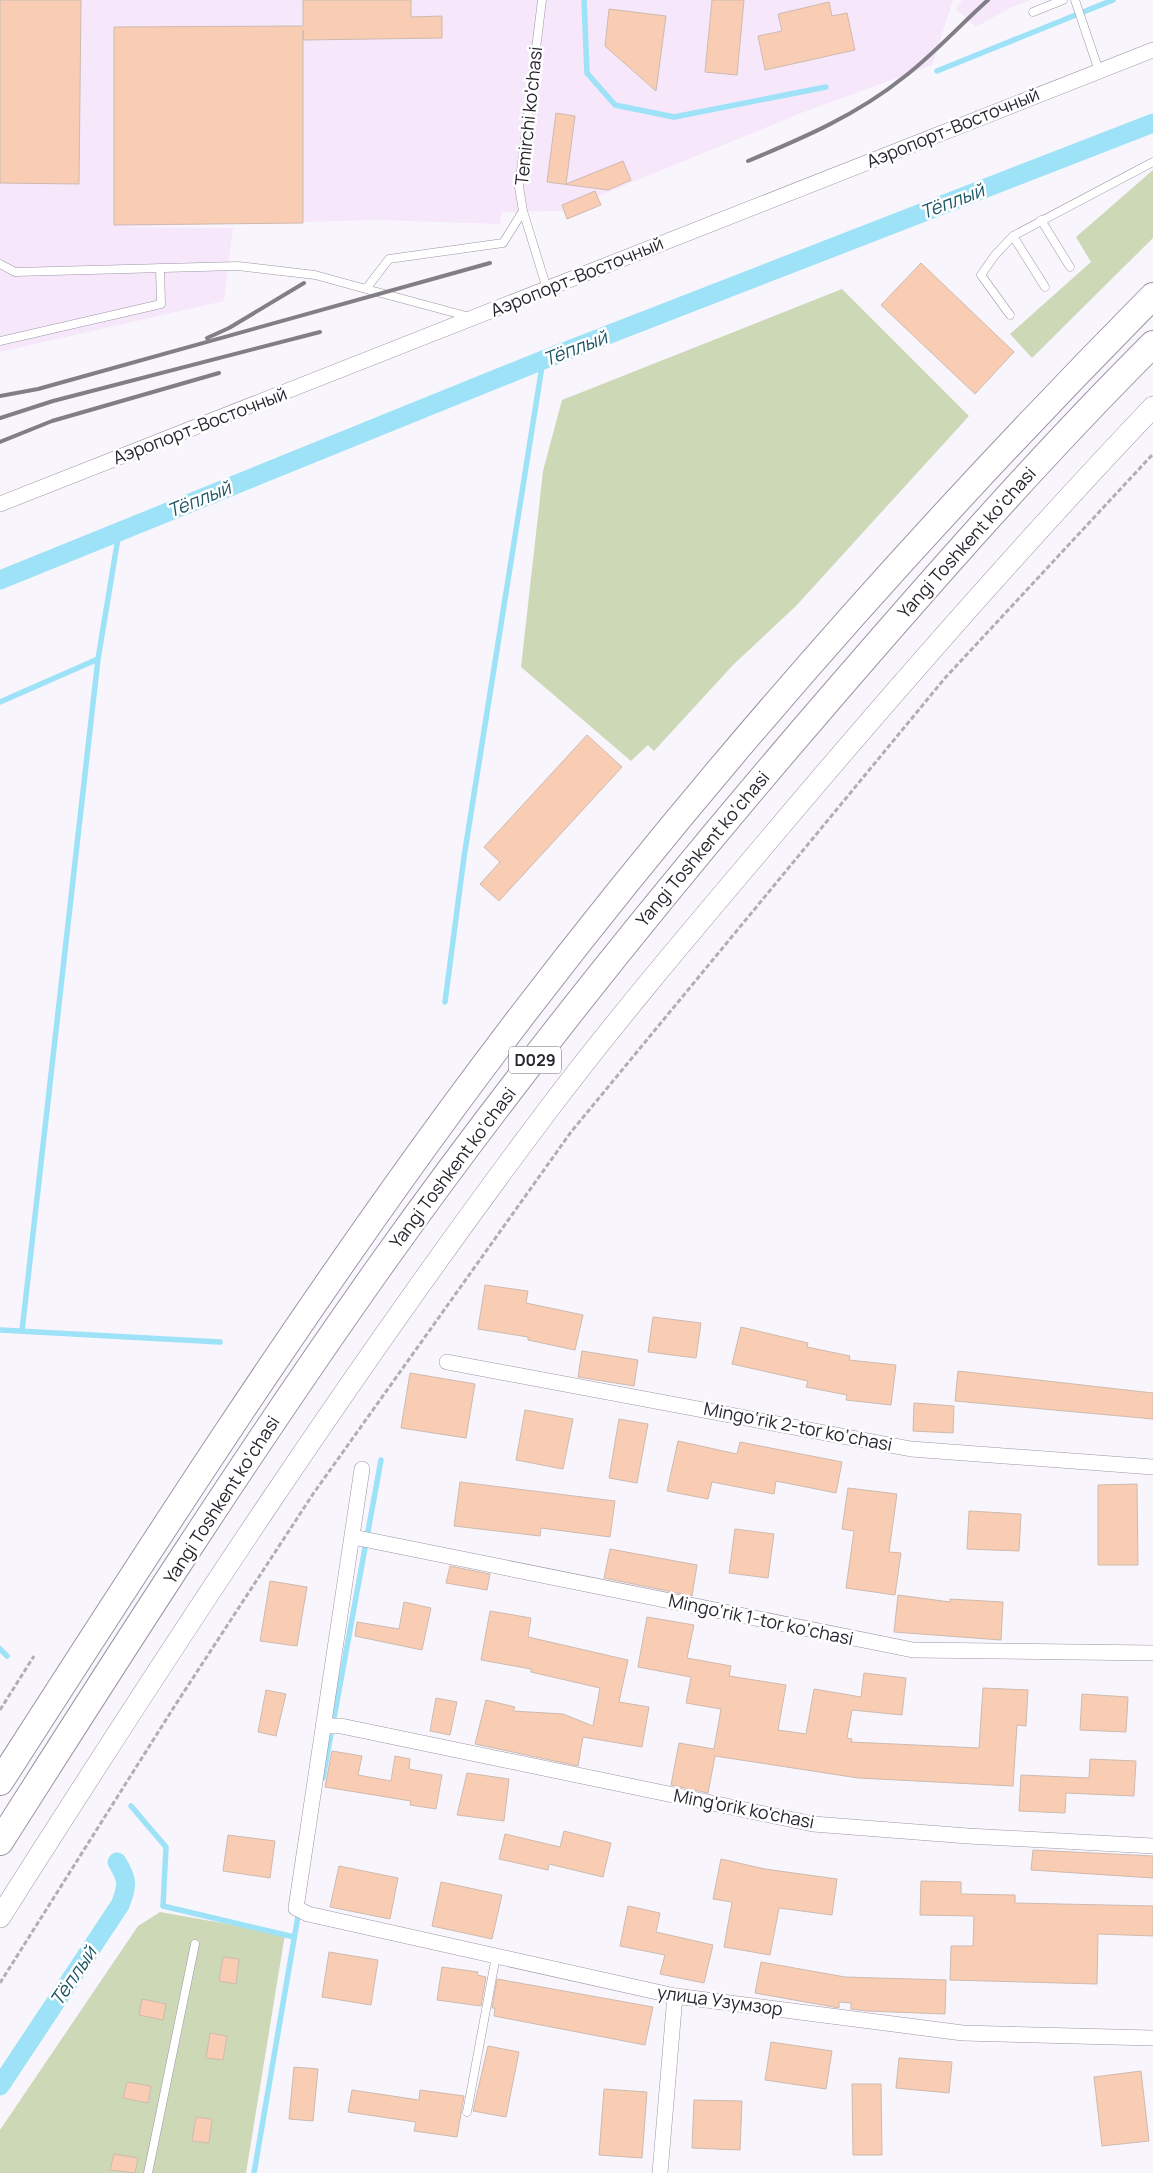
<svg xmlns="http://www.w3.org/2000/svg" width="1153" height="2173" viewBox="0 0 1153 2173" font-family="Manrope,sans-serif">
<rect width="100%" height="100%" fill="#f9f5fd"/>
<!-- industrial -->
<path fill="#f6e7fa" d="M0,0H953L932,65L801,113L562,211L502,212L500,224L377,220L107,227L233,228L224,301L0,352Z
M962,0H1031L1010,8L976,27L956,9Z"/>
<!-- green -->
<path fill="#cdd8b7" d="M1153,170V238L1032,358L1010,334L1091,262L1076,237Z
M842,289L969,416L796,606L733,665L654,751L648,745L631,761L521,667L543,471L562,400Z
M160,1912L285,1934L246,2173H0V2130L138,1926Z"/>
<g fill="none" stroke-linecap="round" stroke-linejoin="round">
<!-- stream -->
<path stroke="#9de2f7" stroke-width="5.5" d="M584,0L587,73L615,105L674,117L826,87
M937,71L1113,0
M0,702L98,659
M445,1002L464,857L543,360
M0,1330L220,1342
M22,1331L98,659L119,532
M0,1649L7,1656
M323,1778L381,1460
M131,1806L166,1847L163,1906L294,1937
M254,2173L299,1910"/>
<!-- canal -->
<path stroke="#9de2f7" stroke-width="19" d="M0,580L543,360L1153,123
M0,2086L120,1905C128,1885 128,1880 117,1862"/>
</g>
<!-- building -->
<path fill="#f8cdb3" stroke="#cebaaf" d="M0,0H81L79,184L0,183Z
M303,0H411V17L442,16V38L303,40V30V223L114,225V27L303,26Z
M712,0H744L737,75L705,72Z
M829,2L832,16L847,13L855,50L765,70L758,36L782,31L778,14Z
M609,9L666,16L656,91L605,46Z
M556,113L575,116L566,184L623,161L631,180L608,190L547,182Z
M595,191L601,205L567,219L562,205Z
M921,263L1014,352L975,394L881,305Z
M587,735L622,767L499,901L480,884L500,862L484,847Z
M485,1285L528,1291L526,1303L583,1315L575,1350L528,1340V1337L478,1329Z
M653,1317L701,1323L696,1358L648,1352Z
M741,1327L808,1343L807,1347L850,1356L849,1360L896,1365L891,1405L846,1400L847,1395L806,1387L808,1381L732,1364Z
M582,1351L638,1360L634,1386L578,1377Z
M958,1371L1153,1393V1419L955,1401Z
M410,1373L475,1384L466,1438L401,1428Z
M914,1403L954,1406L953,1433L913,1431Z
M525,1410L573,1419L563,1469L516,1460Z
M619,1419L648,1424L637,1483L609,1478Z
M678,1441L737,1454L740,1442L842,1462L836,1493L776,1481L774,1494L712,1482L708,1499L667,1491Z
M460,1482L615,1501L610,1537L541,1528L540,1536L454,1526Z
M1137,1484L1138,1565H1098V1485Z
M848,1488L897,1494L889,1552L901,1553L895,1595L846,1588L854,1531L842,1529Z
M969,1511L1021,1514L1019,1551L967,1549Z
M735,1529L774,1534L768,1578L729,1573Z
M610,1549L697,1565L692,1596L604,1578Z
M450,1566L490,1574L487,1590L446,1583Z
M270,1581L307,1587L297,1646L260,1641Z
M898,1595L950,1602V1599L1003,1602L1001,1640L894,1632Z
M404,1602L431,1608L422,1650L355,1636L357,1622L399,1629Z
M490,1611L531,1618L528,1637L628,1660L619,1702L649,1707L642,1747L583,1737L578,1766L475,1744L486,1700L515,1707L513,1711L563,1714L593,1726L600,1688L531,1672V1669L481,1660Z
M647,1617L694,1625L687,1658L731,1666L729,1676L786,1685L778,1730L806,1734L814,1689L861,1697L864,1673L906,1678L902,1715L852,1710L847,1738L852,1739L851,1742L979,1748L983,1688L1028,1690L1026,1726L1017,1725L1013,1786L858,1778L715,1756L708,1793L671,1785L679,1743L714,1749L721,1709L686,1703L691,1677L638,1667Z
M266,1690L286,1694L276,1736L258,1732Z
M1082,1694L1128,1697L1126,1732L1080,1730Z
M436,1698L457,1702L450,1735L430,1731Z
M332,1751L362,1756L358,1775L391,1781L395,1756L410,1759L409,1769L442,1775L436,1809L410,1805L411,1801L325,1787Z
M1090,1759L1136,1761L1134,1796L1066,1793L1065,1813L1019,1811L1021,1775L1089,1778Z
M467,1773L509,1779L504,1821L457,1815Z
M564,1831L611,1843L603,1877L549,1864L548,1870L499,1859L505,1834L560,1847Z
M228,1835L275,1841L270,1878L223,1871Z
M1033,1850L1153,1856V1878L1031,1870Z
M721,1859L765,1869L837,1879L832,1915L779,1908L770,1955L724,1947L732,1902L713,1899Z
M339,1866L398,1878L390,1919L330,1907Z
M921,1881L961,1882V1894L1015,1895V1903L1153,1906V1936L1098,1934L1097,1984L950,1980L951,1946H973L974,1916L920,1915Z
M441,1882L502,1895L492,1939L432,1926Z
M628,1906L660,1913L656,1932L713,1945L704,1983L660,1974L665,1955L620,1946Z
M329,1952L378,1960L371,2005L322,1997Z
M223,1957L239,1959L236,1984L219,1981Z
M761,1962L845,1977L946,1980L945,2014L867,2011L851,2009V2003L839,2002V2008L755,1993Z
M442,1967L478,1972L477,1975L486,1977L481,2006L437,2000Z
M497,1979L653,2007L645,2045L494,2016L495,2008H492Z
M142,1999L166,2004L163,2020L139,2015Z
M210,2033L227,2036L223,2060L206,2058Z
M771,2042L832,2051L826,2089L765,2080Z
M488,2046L519,2052L506,2117L473,2111Z
M899,2058L952,2062L949,2093L896,2088Z
M294,2067L318,2069L313,2121L289,2119Z
M1141,2071L1149,2141L1102,2146L1094,2077Z
M127,2082L151,2086L148,2103L123,2098Z
M852,2084H881L882,2155H853Z
M604,2089L647,2092L642,2158L599,2155Z
M352,2090L419,2100L420,2090L464,2096L457,2137L414,2131L416,2122L348,2112Z
M694,2100L742,2101L740,2150L692,2148Z
M196,2117L212,2119L209,2143L192,2141Z
M114,2154L138,2158L135,2173L110,2170Z"/>
<g fill="none" stroke-linecap="round" stroke-linejoin="round">
<defs>
<path id="lane" d="M542,0L519,187L523,211L547,289
M1075,0L1099,71
M1033,12L1063,0
M1041,220L1070,267
M1013,236L1045,287
M0,264L15,272L238,266L315,275L366,289L389,259L503,243L523,211
M366,289L470,317
M1010,315L981,275L995,255L1013,236L1153,162
M0,341L161,304L160,268
M467,2112L496,1956
M148,2173L195,1944"/>
<path id="street" d="M0,504L1153,50
M447,1362L911,1449L1153,1467
M362,1469L296,1908L308,1914L675,1996L963,2033L1153,2038
M353,1537L913,1650L1153,1653
M323,1726H341L813,1824L968,1836L1153,1846
M660,2173L675,1996"/>
<path id="secondary" d="M0,1917C174,1643 352,1370 548,1110C619,1016 696,926 772,836C895,690 1021,546 1153,407"/>
<path id="highway" d="M0,1782C147,1553 293,1325 454,1106C664,821 904,548 1153,296
M0,1842C124,1647 249,1451 383,1262C521,1068 671,883 826,703C932,580 1039,458 1153,344"/>
</defs>
<!-- lane casing -->
<use href="#lane" stroke="#9d95a7" stroke-width="9"/>
<!-- street casing -->
<use href="#street" stroke="#9d95a7" stroke-width="16"/>
<!-- secondary casing -->
<use href="#secondary" stroke="#9d95a7" stroke-width="22"/>
<!-- highway casing -->
<use href="#highway" stroke="#9d95a7" stroke-width="28"/>
<!-- path -->
<path stroke="#b2aeb6" stroke-width="3" stroke-dasharray="5 2.5" stroke-linecap="butt" d="M0,1710L34,1656
M0,1983L174,1707L313,1494L571,1132L945,678L1153,454"/>
<!-- lane -->
<use href="#lane" stroke="#fff" stroke-width="8"/>
<!-- street -->
<use href="#street" stroke="#fff" stroke-width="15"/>
<!-- secondary -->
<use href="#secondary" stroke="#fff" stroke-width="21"/>
<!-- highway -->
<use href="#highway" stroke="#fff" stroke-width="26"/>
<!-- rail -->
<path stroke="#827e86" stroke-width="4" d="M748,161C803,138 857,115 904,77C934,54 960,25 988,0
M207,338L229,328L304,283
M0,396L38,389L490,263
M0,418L53,401L320,332
M0,442L52,421L219,373"/>
</g>
<g text-anchor="middle" stroke-width="5" stroke-linejoin="round" paint-order="stroke">
<!-- shield labels -->
<rect fill="#fff" stroke="#6a676d" stroke-width="1" x="509" y="1046.5" width="52" height="27" rx="4"/>
<g font-size="16" font-weight="bold" fill="#2a262e">
<text x="535" y="1066">D029</text>
</g>
<!-- street labels -->
<g font-size="18" fill="#2a262e" stroke="#fff">
<text transform="translate(529 116) rotate(-84)" y="6">Temirchi ko'chasi</text>
<text transform="translate(953 128) rotate(-22)" y="6">Аэропорт-Восточный</text>
<text transform="translate(577 277) rotate(-22)" y="6">Аэропорт-Восточный</text>
<text transform="translate(200 426) rotate(-21)" y="6">Аэропорт-Восточный</text>
<text transform="translate(967 543) rotate(-48)" y="6">Yangi Toshkent ko‘chasi</text>
<text transform="translate(703 849) rotate(-50)" y="6">Yangi Toshkent ko‘chasi</text>
<text transform="translate(453 1168) rotate(-53)" y="6">Yangi Toshkent ko‘chasi</text>
<text transform="translate(798 1427) rotate(11)" y="6">Mingo‘rik 2-tor ko‘chasi</text>
<text transform="translate(222 1500) rotate(-57)" y="6">Yangi Toshkent ko‘chasi</text>
<text transform="translate(761 1620) rotate(12)" y="6">Mingo‘rik 1-tor ko‘chasi</text>
<text transform="translate(744 1809) rotate(11)" y="6">Ming'orik ko'chasi</text>
<text transform="translate(720 2001) rotate(8)" y="6">улица Узумзор</text>
</g>
<!-- water labels -->
<g font-size="19" font-style="italic" fill="#205867" stroke="#fff">
<text transform="translate(952 201) rotate(-21)" y="7">Тёплый</text>
<text transform="translate(575 348) rotate(-21)" y="7">Тёплый</text>
<text transform="translate(199 499) rotate(-22)" y="7">Тёплый</text>
<text transform="translate(73 1976) rotate(-56)" y="7">Тёплый</text>
</g>
</g>
</svg>
